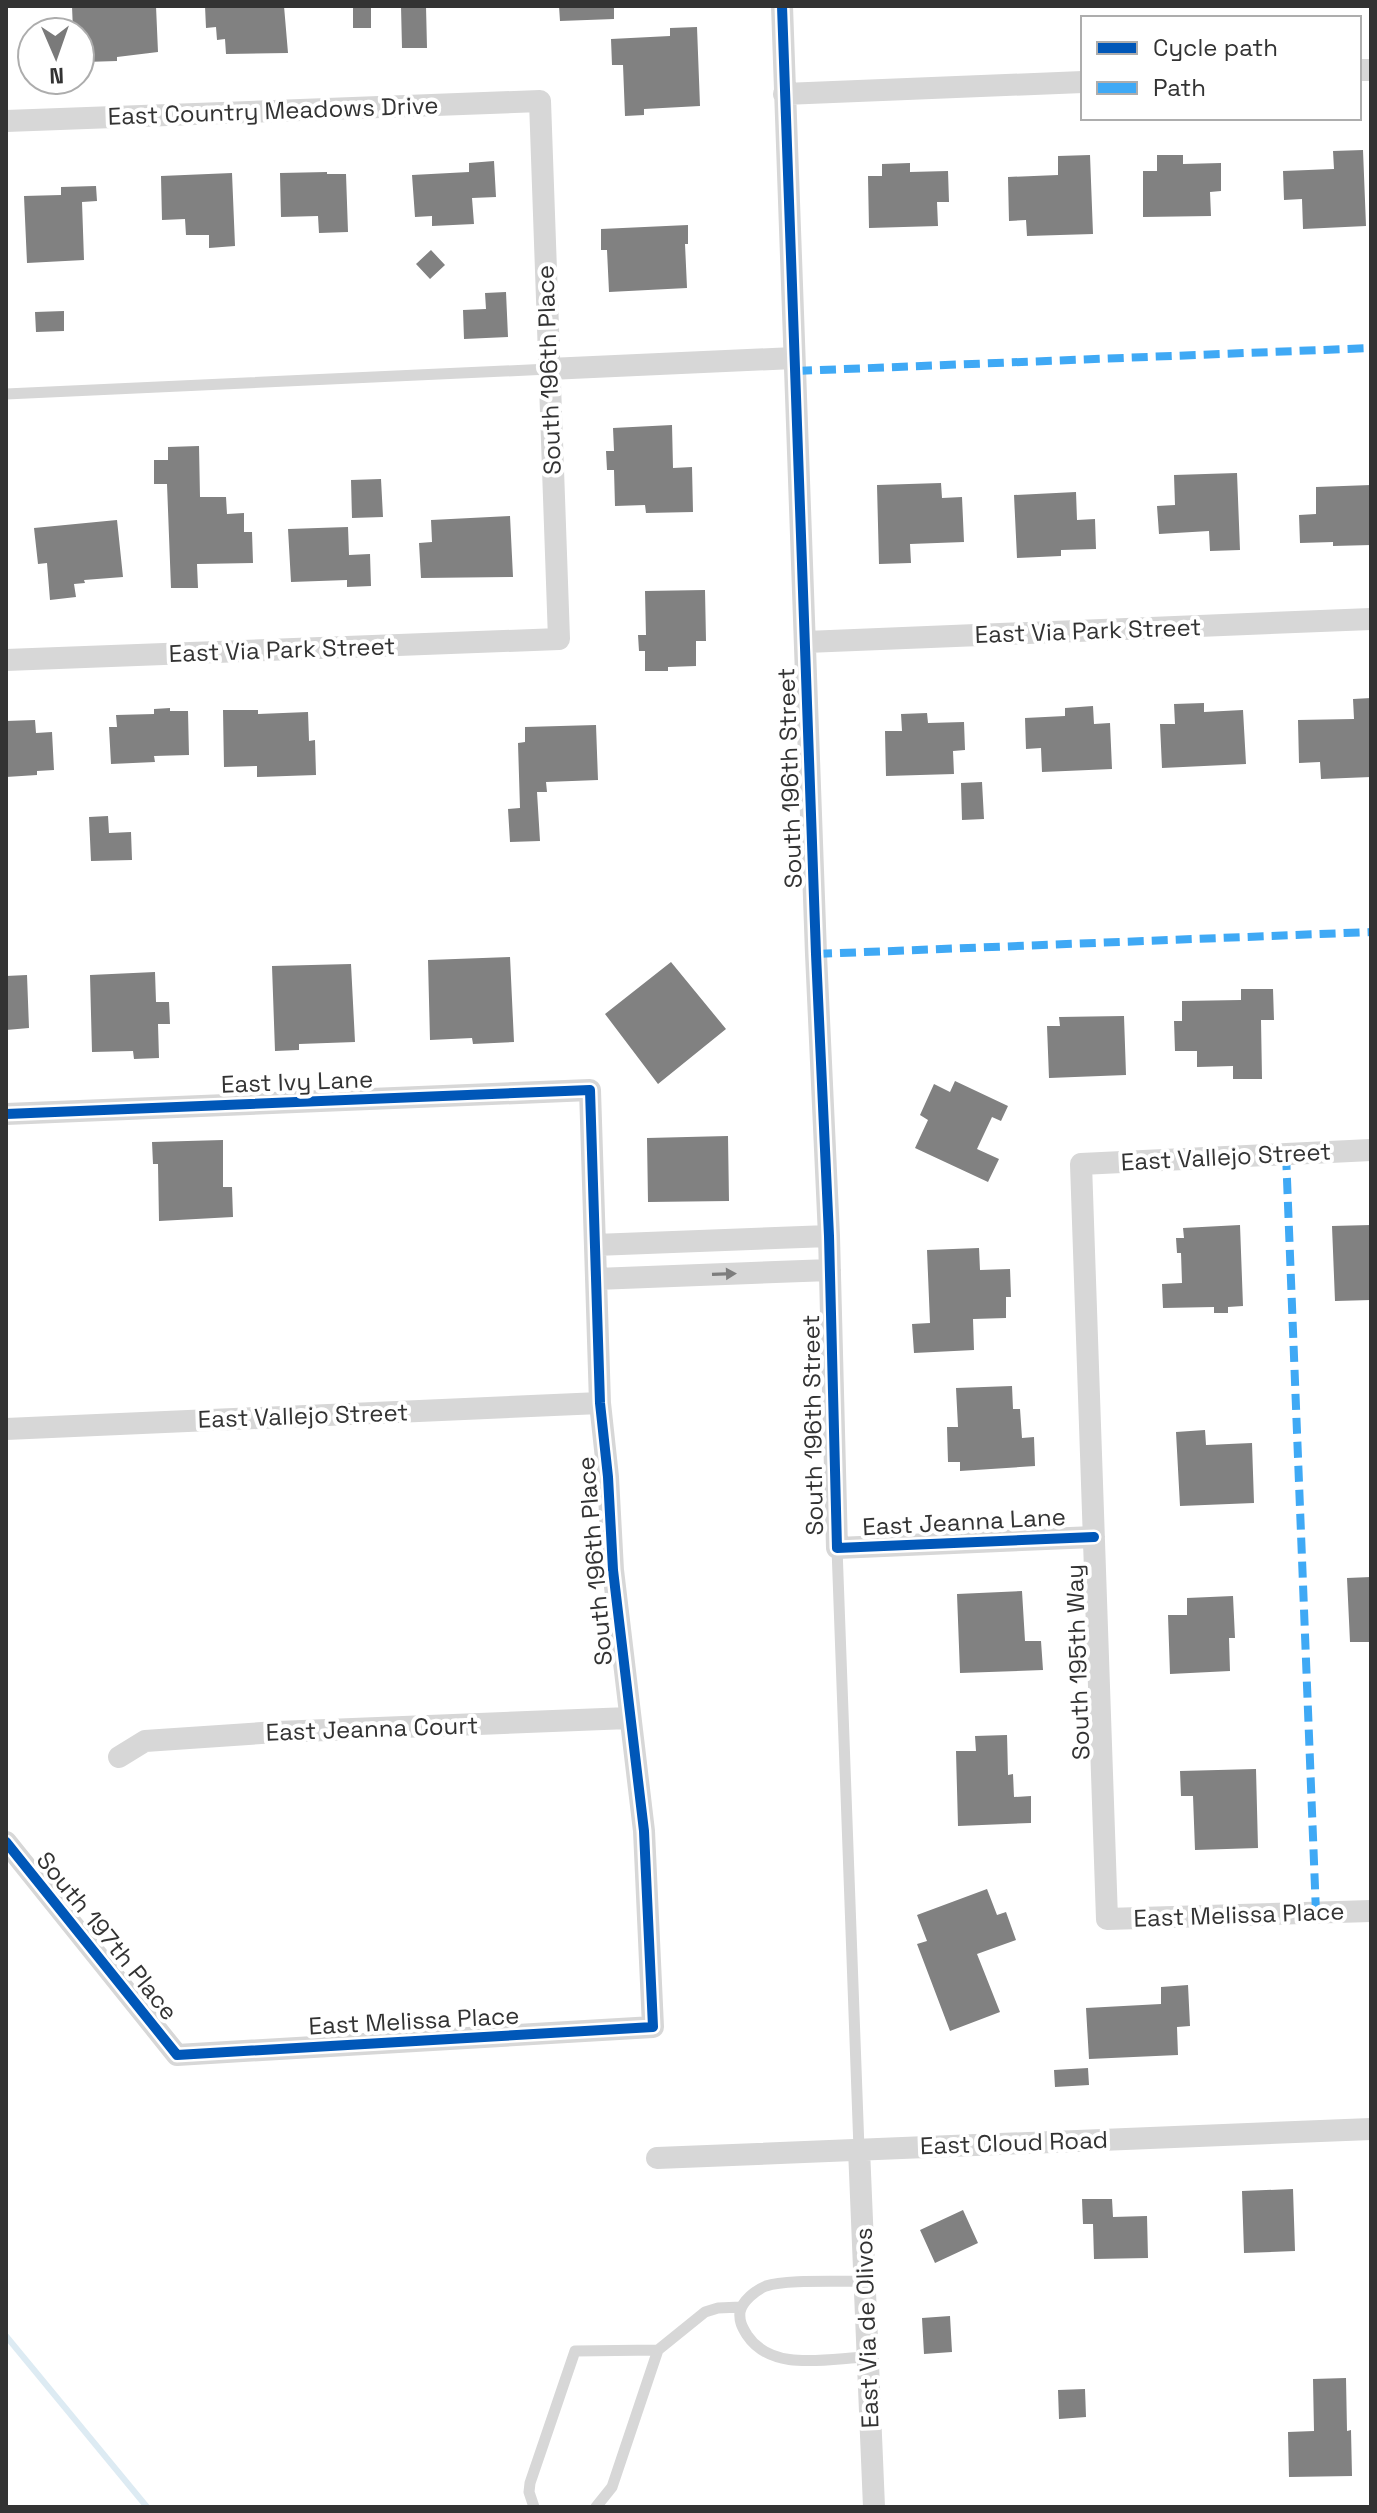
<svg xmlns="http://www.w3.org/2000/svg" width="1377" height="2513" viewBox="0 0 1377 2513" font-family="'Space Grotesk',sans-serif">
<rect width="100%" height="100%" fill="#fff"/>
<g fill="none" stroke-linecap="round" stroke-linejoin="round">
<!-- stream -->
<path stroke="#ddebf3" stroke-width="6" d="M6,2336L147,2507"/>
</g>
<!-- building -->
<path fill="#818181" d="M72,6H156L158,52L117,57V61L85,62L83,31H73Z
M205,6H284L288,53L226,54L225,39L217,40L216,27L206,28Z
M353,6H371V28H353Z
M401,6H426L427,48H402Z
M559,6H614V19L560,21Z
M697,27L700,106L644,109V115L625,116L623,65H612L611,39L670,36V28Z
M1363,150L1366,226L1303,229L1302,199L1284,200L1283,171L1334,169L1333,151Z
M1090,155L1093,234L1027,236L1026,220L1009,221L1008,177L1058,175V156Z
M1157,155H1183V164L1221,163V191L1210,192L1211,216L1143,217V171H1157Z
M494,161L496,197L472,198L474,224L432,226V216L415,217L412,175L469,172V163Z
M910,163V172L948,171L949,202H937L938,226L869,228L868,176H882V164Z
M327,172V174H346L348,232L319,233L318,216L281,217L280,173Z
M232,173L235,246L209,248V235H186L185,219L162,220L161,176Z
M96,186L97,201L82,202L84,260L27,263L24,196L61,195V187Z
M688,225V244H685L687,288L609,292L607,250H601V229Z
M431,250L445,265L430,279L416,264Z
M506,292L508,337L464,339L463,310L486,309L485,293Z
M64,311V331L36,332L35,312Z
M672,425L673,468L692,467L693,512L646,513L645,505L615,506L614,470H607L606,451H614L613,428Z
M199,446L200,497H226L227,514L244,513V532H252L253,563L197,564L198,588H171L167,484H154V460H168V447Z
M1237,473L1240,550L1210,551L1209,531L1159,534L1157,506L1175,505L1174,475Z
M381,479L383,517L352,518L351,480Z
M941,483L942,498L962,497L964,542L910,544L911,563L879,564L877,485Z
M1371,485V545L1333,546V542L1300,543L1299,515L1316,514V487Z
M1076,492L1077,520L1095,519L1096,549L1061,550V556L1017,558L1014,495Z
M510,516L513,577L421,578L419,543L432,542L431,520Z
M117,520L123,577L84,580L85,583L74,584L76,597L50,600L47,563L38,564L34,528Z
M348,527L349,555L370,554L371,586L347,587V580L291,582L288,529Z
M705,590L706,641H696V666L668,667V671H645V651H639L638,635H646L645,591Z
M1371,698V777L1321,779L1320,762L1299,763L1298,720L1354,719L1353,699Z
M1204,703V712L1243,710L1246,764L1162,768L1160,724H1175L1174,704Z
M1093,706L1094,724L1110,723L1112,769L1042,772L1041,748L1026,749L1025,718L1065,716V708Z
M170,708V711H188L189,755L154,756L155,762L111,764L109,727H117L116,715L154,714V709Z
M223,710H258V714L308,712L309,741L315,740L316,775L257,777V766L224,767Z
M927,713L928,723L964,722L965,750L953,751L954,774L886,776L885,731H902L901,714Z
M35,720L36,733L52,732L54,770L37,771V775L6,777V721Z
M596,725L598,780L546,782L547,792H537L540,841L510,842L508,809L520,808L518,743L525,742V727Z
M982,782L984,819L962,820L961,783Z
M108,816L109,833L131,832L132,860L91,861L89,817Z
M510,957L514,1042L473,1044L472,1038L430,1040L428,960Z
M671,962L726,1029L658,1084L605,1014Z
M351,964L355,1042L299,1044V1050L275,1051L272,966Z
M155,972L156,1002H169L170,1024H158L159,1058L134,1059L133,1051L92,1052L90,975Z
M27,975L29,1028L6,1030V976Z
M1241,989H1273L1274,1020H1261L1262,1079H1233V1066L1197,1067V1051H1175L1174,1021H1182V1001L1241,1000Z
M1124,1016L1126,1075L1049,1078L1047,1026H1060L1059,1017Z
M955,1081L1008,1106L1001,1121L992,1117L977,1149L999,1159L988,1182L915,1148L928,1120L920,1115L934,1084L950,1092Z
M728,1136L729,1201L648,1202L647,1138Z
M223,1140V1187H232L233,1217L159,1221L158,1164H153L152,1142Z
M1240,1225L1243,1306L1228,1307V1313H1214V1307L1163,1308L1162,1284L1182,1283L1181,1253H1177L1176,1238H1184L1183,1228Z
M1371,1225V1300L1335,1301L1332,1226Z
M979,1248L980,1270L1010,1269L1011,1297H1006V1318L973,1319L974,1350L914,1353L912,1324L930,1323L927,1250Z
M1012,1386L1013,1409H1020L1022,1438L1034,1437L1035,1466L960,1471V1462H948L947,1427H958L956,1388Z
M1205,1430L1206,1445L1252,1443L1254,1503L1180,1506L1176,1432Z
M1371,1577V1642H1350L1347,1578Z
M1022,1591L1025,1641H1041L1043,1670L960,1673L957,1594Z
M1233,1596L1235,1638H1229L1230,1671L1170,1674L1168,1615H1187V1598Z
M1007,1735L1008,1775L1013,1774L1014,1797L1031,1796V1823L958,1826L956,1751H976L975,1736Z
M1256,1769L1258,1848L1195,1850L1193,1796H1181L1180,1771Z
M987,1889L997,1915L1006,1912L1016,1940L977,1954L1000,2012L950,2031L917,1944L927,1941L917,1915Z
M1188,1985L1190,2026L1177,2027L1178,2055L1089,2059L1086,2008L1161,2004V1987Z
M1088,2068L1089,2085L1055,2087L1054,2070Z
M1293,2189L1295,2251L1244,2253L1242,2191Z
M1082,2199H1112L1113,2217L1147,2216L1148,2258L1094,2259L1093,2224H1083Z
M963,2210L978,2243L935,2263L920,2230Z
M950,2316L952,2352L924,2354L922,2318Z
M1346,2378L1347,2431L1351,2430L1352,2476L1289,2477L1288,2432L1314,2431L1313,2379Z
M1085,2389L1086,2417L1059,2419L1058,2390Z"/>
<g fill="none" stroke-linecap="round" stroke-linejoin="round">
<!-- lane -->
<path stroke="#d7d7d7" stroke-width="11" d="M6,394L549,369
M837,1548L859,2149
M865,2281C840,2282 786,2279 766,2286C756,2290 742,2301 740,2312C739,2321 742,2327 747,2335C772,2373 829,2358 868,2357
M534,2507L529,2492L530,2483L575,2351L658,2350
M596,2507L612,2487L658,2350L705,2312L718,2308L741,2307"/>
<!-- street -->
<path stroke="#d7d7d7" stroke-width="22" d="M782,6L816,954L829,1236L837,1548L1094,1537
M1359,70H1371
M784,94L1083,82
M6,121L540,101L559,639L6,660
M549,369L794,358
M806,642L1371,619
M6,1114L590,1090L600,1403L608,1477L613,1570L644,1831L653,2027L177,2055L6,1842
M1371,1150L1081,1164L1107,1919L1371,1911
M595,1245L829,1236
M596,1279L830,1270
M6,1429L600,1403
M119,1757L145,1741L277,1732L629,1718
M859,2149L874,2507
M657,2158L1371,2129"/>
<!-- quiet -->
<path stroke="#3fa9f5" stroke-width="8" stroke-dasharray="16 8" stroke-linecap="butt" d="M796,371L1371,348
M816,954L1371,932
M1286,1154L1316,1913"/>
<defs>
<path id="cycleway" d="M782,6L816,954L829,1236L837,1548L1094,1537
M6,1114L590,1090L600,1403L608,1477L613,1570L644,1831L653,2027L177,2055L6,1842"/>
</defs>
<!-- cycleway casing -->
<use href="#cycleway" stroke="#fff" stroke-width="15"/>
<!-- cycleway -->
<use href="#cycleway" stroke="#0057b8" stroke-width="10"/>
</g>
<!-- one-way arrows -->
<defs><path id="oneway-solid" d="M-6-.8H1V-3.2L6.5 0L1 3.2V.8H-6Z" transform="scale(2)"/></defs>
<use fill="#7d7d7d" href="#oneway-solid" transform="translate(724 1274) rotate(-2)"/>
<g text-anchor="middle" stroke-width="8" stroke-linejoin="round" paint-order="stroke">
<!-- street labels -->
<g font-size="24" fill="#333" stroke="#fff">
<text transform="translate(273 111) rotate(-2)" y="8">East Country Meadows Drive</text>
<text transform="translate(549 370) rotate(-92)" y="8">South 196th Place</text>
<text transform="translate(1088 631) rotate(-2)" y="8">East Via Park Street</text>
<text transform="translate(282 650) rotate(-2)" y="8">East Via Park Street</text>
<text transform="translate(790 778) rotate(-92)" y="8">South 196th Street</text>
<text transform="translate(297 1082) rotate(-2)" y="8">East Ivy Lane</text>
<text transform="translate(1226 1157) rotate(-3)" y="8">East Vallejo Street</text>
<text transform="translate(303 1416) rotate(-2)" y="8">East Vallejo Street</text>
<text transform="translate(813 1425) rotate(-91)" y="8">South 196th Street</text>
<text transform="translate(964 1522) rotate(-3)" y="8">East Jeanna Lane</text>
<text transform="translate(595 1561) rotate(-95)" y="8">South 196th Place</text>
<text transform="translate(1078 1662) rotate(-92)" y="8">South 195th Way</text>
<text transform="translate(372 1729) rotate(-2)" y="8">East Jeanna Court</text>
<text transform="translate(1239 1915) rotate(-2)" y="8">East Melissa Place</text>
<text transform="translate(107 1936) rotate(51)" y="8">South 197th Place</text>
<text transform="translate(414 2021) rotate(-3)" y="8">East Melissa Place</text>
<text transform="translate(1014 2143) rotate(-2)" y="8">East Cloud Road</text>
<text transform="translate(867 2328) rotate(-92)" y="8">East Via de Olivos</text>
</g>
</g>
<!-- border -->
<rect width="1377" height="2513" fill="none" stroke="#333333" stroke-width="16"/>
<!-- legend -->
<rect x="1081" y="16" width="280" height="104" fill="#ffffff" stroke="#adadad" stroke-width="2"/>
<rect x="1097" y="42" width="40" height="12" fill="#0057b8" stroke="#adadad" stroke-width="2"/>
<text x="1153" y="56" font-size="24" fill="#333333">Cycle path</text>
<rect x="1097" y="82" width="40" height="12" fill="#3fa9f5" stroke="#adadad" stroke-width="2"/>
<text x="1153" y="96" font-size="24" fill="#333333">Path</text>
<!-- north arrow -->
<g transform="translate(56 56) rotate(178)"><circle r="38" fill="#ffffff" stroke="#adadad" stroke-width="2"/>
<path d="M0-6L14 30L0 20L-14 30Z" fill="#7a7a7a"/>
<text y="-12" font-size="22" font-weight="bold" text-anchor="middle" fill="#333333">N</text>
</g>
</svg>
